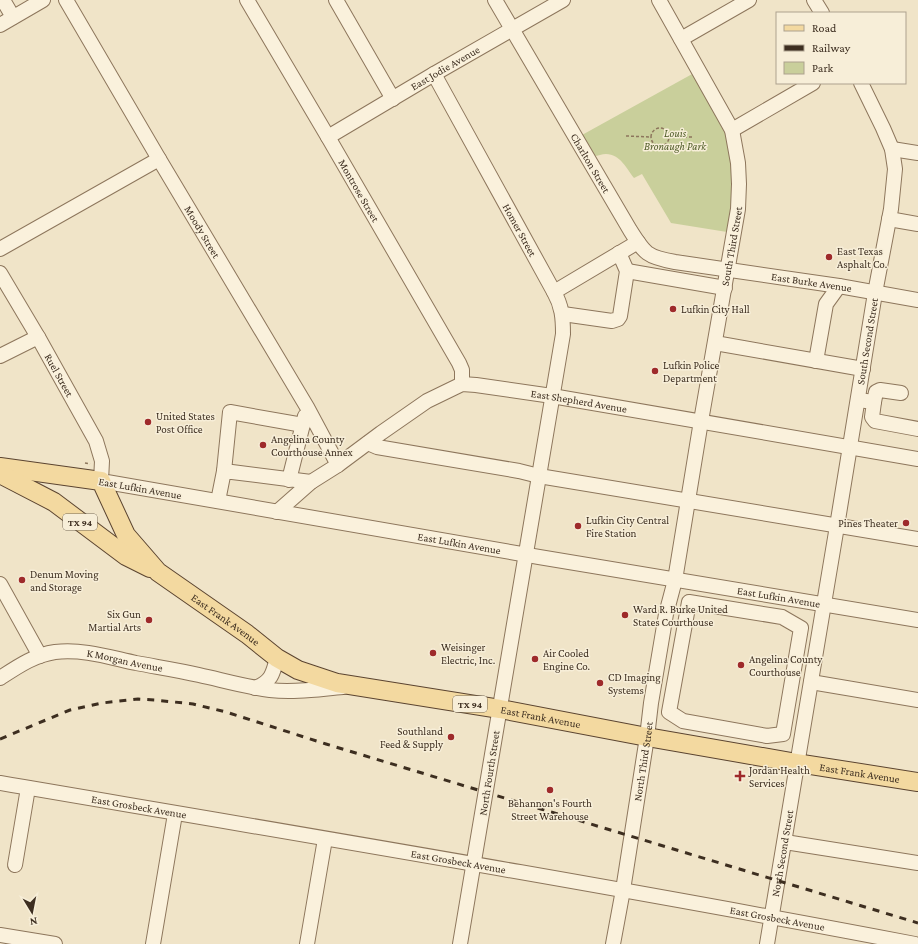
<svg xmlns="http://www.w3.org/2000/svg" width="918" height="944" viewBox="0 0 918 944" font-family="'Crimson Pro',serif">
<rect width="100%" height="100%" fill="#f0e4c8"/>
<!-- park -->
<path fill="#c9cf9b" d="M694,73C703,89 713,105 721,122C737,157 733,195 727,232L671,223L642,174L634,178C627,169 620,154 606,154C602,154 598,156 594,156L582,135Z"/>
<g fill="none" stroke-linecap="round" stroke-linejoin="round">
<defs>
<g id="minor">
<path d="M3,0L13,17"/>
<path id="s1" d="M66,0L159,159L307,407L338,465"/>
<path id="s2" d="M247,0L328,137L459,363L462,370V384"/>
<path d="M336,0L393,99"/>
<path id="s3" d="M495,0L630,230C645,254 647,257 675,262L839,286L918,300"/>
<path d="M814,0L822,13"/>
<path d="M0,25L43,0"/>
<path d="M681,39L749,0"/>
<path id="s4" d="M434,74L554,292C562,306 563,318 563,334L460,944"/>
<path d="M732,130L813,83"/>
<path id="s5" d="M328,137L434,74L563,0"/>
<path d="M892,149L918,153"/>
<path d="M889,219L918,224"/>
<path d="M0,249L159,159"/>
<path d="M627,271L725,288"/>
<path id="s6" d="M0,273L38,337L96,441L102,461L101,481L539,557L918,620"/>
<path d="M554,292L638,242"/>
<path d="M563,314L612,321L618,319L620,316L627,271L619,253"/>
<path d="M715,343L863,369"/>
<path d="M0,356L38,337"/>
<path d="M816,361L826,304L839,286"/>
<path d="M858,400L874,402L872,417L875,421L918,429"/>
<path d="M874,402L876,392L880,390L901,393"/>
<path d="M368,443L377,447L519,471L539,476L918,539"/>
<path d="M224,471L230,412L303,425"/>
<path d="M289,480L305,416"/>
<path d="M218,501L224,471L311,482"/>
<path id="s7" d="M277,512L311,482L338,465L381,433L427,401L462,384L476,385L552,396L918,459"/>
<path d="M0,584L40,656"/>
<path d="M689,602L782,617L801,628L783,734L767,736L683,721L669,712Z"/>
<path id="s8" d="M0,678C17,667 34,655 55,652C84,649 108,657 136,663C157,667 178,670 199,675C222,680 246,687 270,690C294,693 319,689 343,687"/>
<path d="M811,682L918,700"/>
<path d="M255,688C271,682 273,674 277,658"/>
<path id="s9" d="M0,783C305,835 611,886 915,944"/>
<path d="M785,842L918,863"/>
<path d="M15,865L28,788"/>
<path d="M0,935L55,944"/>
<path d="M153,944L175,814"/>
<path d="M307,944L325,839"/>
<path id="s10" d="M613,944L623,890L647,737L651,703L666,614L675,580L701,421L738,209L739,184L738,163L732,130L659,0"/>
<path id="s11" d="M767,944L837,526L875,293L891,209L895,169L892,149L883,128L861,83"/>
</g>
<g id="major">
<path id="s12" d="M0,467L101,481L126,535L158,572L247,634L277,658L298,670L337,683L500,709L647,737L797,763L918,782"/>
<path d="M0,474L54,502L126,556L150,568"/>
</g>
</defs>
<!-- minor casing -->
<use href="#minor" stroke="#8d765c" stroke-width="16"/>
<!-- major casing -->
<use href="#major" stroke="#5b4430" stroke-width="20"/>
<!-- path -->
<path stroke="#8d765c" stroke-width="1.5" stroke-dasharray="3 2" stroke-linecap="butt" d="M651 137a9 9 0 1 1 18 0a9 9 0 1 1-18 0Z
M626,136L651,137
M669,137H694
M85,463L90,464"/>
<!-- minor -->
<use href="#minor" stroke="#faf1dc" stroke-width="14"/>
<!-- major -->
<use href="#major" stroke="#f3d9a0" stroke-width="18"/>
<!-- rail -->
<path stroke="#3d2e20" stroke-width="3" stroke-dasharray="7 7" stroke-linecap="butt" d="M0,739L70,710L102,703L138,699L155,700L193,704L226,712L326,744L918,923"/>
</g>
<!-- markers -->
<g fill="#9e2a2b" stroke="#f7eed8" stroke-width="1.5">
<circle cx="829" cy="257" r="4"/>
<circle cx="673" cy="309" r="4"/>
<circle cx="655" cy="371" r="4"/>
<circle cx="148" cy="422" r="4"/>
<circle cx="263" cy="445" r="4"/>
<circle cx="906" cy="523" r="4"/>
<circle cx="578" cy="526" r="4"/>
<circle cx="22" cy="580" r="4"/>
<circle cx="625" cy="615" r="4"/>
<circle cx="149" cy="620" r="4"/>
<circle cx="433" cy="653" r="4"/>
<circle cx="535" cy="659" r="4"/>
<circle cx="741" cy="665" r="4"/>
<circle cx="600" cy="683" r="4"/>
<circle cx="451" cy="737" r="4"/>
<path d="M738 770h4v4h4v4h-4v4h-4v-4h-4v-4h4z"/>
<circle cx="550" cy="790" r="4"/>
</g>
<g text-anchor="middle" stroke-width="3" stroke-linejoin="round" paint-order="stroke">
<!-- shield labels -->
<g fill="#f7eed8" stroke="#756857" stroke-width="1">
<rect x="63" y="514" width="34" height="16" rx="3"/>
<rect x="453" y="696" width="34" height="16" rx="3"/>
</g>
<g font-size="10" font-weight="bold" fill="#3d2e20">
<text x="80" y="526">TX 94</text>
<text x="470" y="708">TX 94</text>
</g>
<!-- street labels -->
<g font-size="11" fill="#3d2e20" stroke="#f7eed8">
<text dy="4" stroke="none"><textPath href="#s5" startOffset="136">East Jodie Avenue</textPath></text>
<text dy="4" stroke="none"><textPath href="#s3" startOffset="189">Charlton Street</textPath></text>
<text dy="4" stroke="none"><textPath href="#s2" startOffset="221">Montrose Street</textPath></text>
<text dy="4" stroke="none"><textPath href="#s4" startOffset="178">Homer Street</textPath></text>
<text dy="4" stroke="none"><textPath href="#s1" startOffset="269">Moody Street</textPath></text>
<text dy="4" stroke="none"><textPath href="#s10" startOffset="708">South Third Street</textPath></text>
<text dy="4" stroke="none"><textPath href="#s3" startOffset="463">East Burke Avenue</textPath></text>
<text dy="4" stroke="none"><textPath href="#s11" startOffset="611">South Second Street</textPath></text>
<text dy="4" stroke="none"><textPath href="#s6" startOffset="118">Ruel Street</textPath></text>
<text dy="4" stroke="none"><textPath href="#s7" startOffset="344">East Shepherd Avenue</textPath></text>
<text transform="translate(140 488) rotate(10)" y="4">East Lufkin Avenue</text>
<text dy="4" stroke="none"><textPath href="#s6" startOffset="598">East Lufkin Avenue</textPath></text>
<text dy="4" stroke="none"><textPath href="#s6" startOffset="922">East Lufkin Avenue</textPath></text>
<text dy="4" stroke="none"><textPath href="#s12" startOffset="293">East Frank Avenue</textPath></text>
<text dy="4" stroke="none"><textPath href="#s8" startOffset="132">K Morgan Avenue</textPath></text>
<text dy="4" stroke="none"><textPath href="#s12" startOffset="629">East Frank Avenue</textPath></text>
<text dy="4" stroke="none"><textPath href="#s10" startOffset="185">North Third Street</textPath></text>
<text transform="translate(489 773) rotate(-81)" y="4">North Fourth Street</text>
<text dy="4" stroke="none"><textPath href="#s12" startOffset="953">East Frank Avenue</textPath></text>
<text dy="4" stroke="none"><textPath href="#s9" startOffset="141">East Grosbeck Avenue</textPath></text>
<text dy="4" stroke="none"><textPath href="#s11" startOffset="92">North Second Street</textPath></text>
<text dy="4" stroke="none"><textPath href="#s9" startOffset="465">East Grosbeck Avenue</textPath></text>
<text dy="4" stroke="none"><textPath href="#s9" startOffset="789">East Grosbeck Avenue</textPath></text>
</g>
<!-- park labels -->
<g font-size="11" font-style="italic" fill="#4d5a26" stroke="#f7eed8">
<text x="675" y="137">Louis<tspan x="675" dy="13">Bronaugh Park</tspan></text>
</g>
<!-- poi labels -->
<g font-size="11" fill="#3d2e20" stroke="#f7eed8" text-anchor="start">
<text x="837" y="255">East Texas<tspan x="837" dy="13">Asphalt Co.</tspan></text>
<text x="681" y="313">Lufkin City Hall</text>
<text x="663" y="369">Lufkin Police<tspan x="663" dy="13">Department</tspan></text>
<text x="156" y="420">United States<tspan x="156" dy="13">Post Office</tspan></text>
<text x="271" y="443">Angelina County<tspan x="271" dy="13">Courthouse Annex</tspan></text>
<text x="586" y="524">Lufkin City Central<tspan x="586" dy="13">Fire Station</tspan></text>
<text x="898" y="527" text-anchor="end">Pines Theater</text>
<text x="30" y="578">Denum Moving<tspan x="30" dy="13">and Storage</tspan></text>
<text x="633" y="613">Ward R. Burke United<tspan x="633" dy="13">States Courthouse</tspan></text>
<text x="141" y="618" text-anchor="end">Six Gun<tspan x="141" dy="13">Martial Arts</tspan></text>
<text x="441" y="651">Weisinger<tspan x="441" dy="13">Electric, Inc.</tspan></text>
<text x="543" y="657">Air Cooled<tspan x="543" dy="13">Engine Co.</tspan></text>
<text x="749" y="663">Angelina County<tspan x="749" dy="13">Courthouse</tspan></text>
<text x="608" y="681">CD Imaging<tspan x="608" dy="13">Systems</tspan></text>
<text x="443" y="735" text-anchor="end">Southland<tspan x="443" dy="13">Feed &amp; Supply</tspan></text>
<text x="749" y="774">Jordan Health<tspan x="749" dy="13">Services</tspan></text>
<text x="550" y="807" text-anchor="middle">Behannon's Fourth<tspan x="550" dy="13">Street Warehouse</tspan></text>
</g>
</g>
<!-- legend -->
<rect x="776" y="12" width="130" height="72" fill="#f7eed8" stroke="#ada18e"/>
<rect x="784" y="25" width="20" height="6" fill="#f3d9a0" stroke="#ada18e"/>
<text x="812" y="32" font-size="12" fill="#3d2e20">Road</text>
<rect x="784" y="45" width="20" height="6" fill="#3d2e20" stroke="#ada18e"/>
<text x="812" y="52" font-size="12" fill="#3d2e20">Railway</text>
<rect x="784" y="62" width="20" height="12" fill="#c9cf9b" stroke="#ada18e"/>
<text x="812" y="72" font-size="12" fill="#3d2e20">Park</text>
<!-- north arrow -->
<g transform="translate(32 912) rotate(170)" stroke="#f7eed8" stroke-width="3" paint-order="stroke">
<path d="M0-3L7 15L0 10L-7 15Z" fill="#3d2e20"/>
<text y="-6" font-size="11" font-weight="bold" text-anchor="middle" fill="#3d2e20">N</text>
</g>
</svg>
